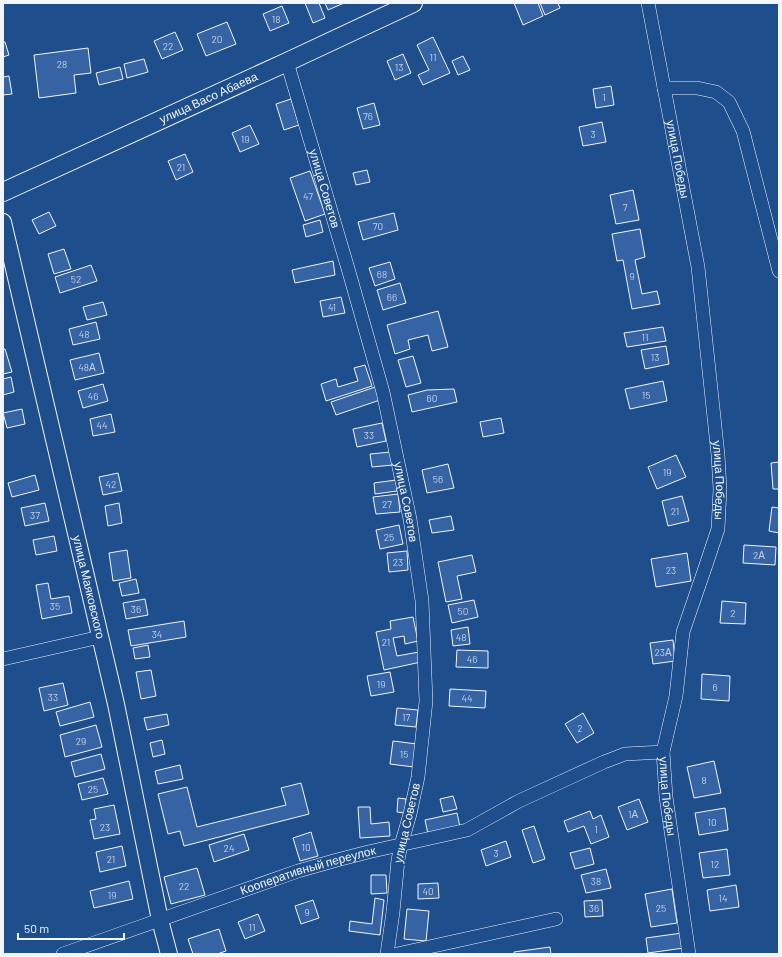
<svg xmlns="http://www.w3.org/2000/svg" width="782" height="957" viewBox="0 0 782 957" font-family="Barlow,sans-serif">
<rect width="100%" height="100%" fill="#1f4e8c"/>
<!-- building -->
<path fill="#3563a3" stroke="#f2f6ff" d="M305,3H319L325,18L313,23Z
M325,3H344L328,10Z
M514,3H538L543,16L523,25Z
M540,3H558L560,8L545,15Z
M282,6L289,23L270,31L263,14Z
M227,22L236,44L206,56L197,34Z
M175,32L183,50L162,59L154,41Z
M433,37L450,73L423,85L418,75L429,70L417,45Z
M3,42H5L9,55L3,57Z
M88,48L91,73L74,75L76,93L39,98L34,55Z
M403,54L411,73L395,80L387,61Z
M463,56L470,70L458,75L452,61Z
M144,59L148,72L127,78L124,64Z
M120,67L123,79L99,85L96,73Z
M9,76L12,94L3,95V77Z
M611,86L614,105L596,108L593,89Z
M291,99L299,125L284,130L276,104Z
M374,103L380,125L363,129L357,108Z
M602,122L606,142L583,146L579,127Z
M250,125L259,144L240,152L232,133Z
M185,154L193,172L176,180L168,161Z
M367,170L370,182L356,185L353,173Z
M310,171L325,214L305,221L290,178Z
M633,190L639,220L616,224L610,195Z
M49,212L56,226L39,234L32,220Z
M394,213L398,230L363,240L358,222Z
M320,220L323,232L306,237L303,225Z
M640,229L645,257L635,260L642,294L657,291L660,304L632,309L623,260L617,261L612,234Z
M64,249L71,269L54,274L48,254Z
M333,261L335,275L295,283L292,270Z
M390,262L395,279L375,286L369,268Z
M91,265L97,281L60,293L55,277Z
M400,283L406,303L383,310L377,290Z
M341,297L345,313L323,317L320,301Z
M103,302L107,315L87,320L83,307Z
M438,311L448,347L432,351L428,335L408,340L410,349L395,354L387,325Z
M96,322L100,339L73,345L69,329Z
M663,327L666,341L627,347L624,333Z
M666,346L669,364L645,369L641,350Z
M3,349H5L12,372L3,374Z
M99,353L104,373L75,380L70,360Z
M413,356L421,383L406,387L398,360Z
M365,365L372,386L326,401L321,384L336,379L338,387L358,381L354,368Z
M11,377L14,392L3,395V379Z
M663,381L667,401L630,409L625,389Z
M103,384L108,401L83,408L78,391Z
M375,387L380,400L336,415L331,402Z
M454,389L457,402L412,412L408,395L427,390Z
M22,409L25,424L7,428L3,413Z
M111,414L115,432L93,436L90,419Z
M501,418L504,433L483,437L480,422Z
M382,423L386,441L357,447L353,429Z
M391,452L393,465L372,467L370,454Z
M676,455L686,477L657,489L648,467Z
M779,462V489H773L771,463Z
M448,464L454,488L427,493L422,470Z
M118,473L122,491L103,495L99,477Z
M35,475L39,490L12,497L8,483Z
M396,480L397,491L375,494L374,483Z
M398,494L400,512L376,514L373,497Z
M682,496L689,521L668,526L662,501Z
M45,503L49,521L25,526L21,508Z
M119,503L122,523L108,526L105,506Z
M772,507L779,508V533L769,531Z
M451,516L454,530L432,533L429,520Z
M399,525L403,544L380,549L376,530Z
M54,536L57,551L36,555L33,540Z
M744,545L776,547L775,565L743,563Z
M127,550L131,578L113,581L109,553Z
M407,551L408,570L389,572L387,553Z
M687,553L691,581L656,587L651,559Z
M472,555L476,572L457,576L462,599L446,602L438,562Z
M136,579L139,593L122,596L119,583Z
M48,583L51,599L69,596L72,613L42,619L36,585Z
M145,599L148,615L126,619L123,603Z
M474,600L478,617L452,623L448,605Z
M722,601L746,603L745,624L720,623Z
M413,617L418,641L405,644L404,636L393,638L397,656L419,652L421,662L384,670L376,632L391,629L390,621Z
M184,621L186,637L131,646L128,630Z
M468,627L470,644L453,646L451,630Z
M673,640L675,661L653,664L650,643Z
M148,645L150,657L135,659L133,648Z
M457,650L488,651V668L456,667Z
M151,670L156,696L141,699L136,672Z
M390,672L394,692L371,696L367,676Z
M702,674L730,676L729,701L701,699Z
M63,683L68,705L44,711L39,688Z
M450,689L486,691L485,708L449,706Z
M90,702L94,717L60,726L56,712Z
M397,708L418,710L416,727L395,725Z
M583,713L594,733L577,743L565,724Z
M167,714L169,725L147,730L144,718Z
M96,725L102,747L65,757L60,735Z
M162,740L165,754L153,757L150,743Z
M393,741L417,744L414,767L390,764Z
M101,754L105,769L75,777L71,762Z
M714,761L721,793L694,798L687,767Z
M180,765L183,779L158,784L155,771Z
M103,778L108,794L82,800L78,784Z
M301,783L309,814L184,846L180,831L168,834L158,794L187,787L197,827L286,805L281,788Z
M453,796L457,809L443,812L440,799Z
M398,798L406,799L405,813L397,812Z
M639,799L648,822L627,830L618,807Z
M114,805L120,834L94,839L90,820L96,819L94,809Z
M358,807H370L371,824L389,822L390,836L360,838Z
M725,808L728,830L699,835L695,813Z
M590,811L593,819L601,815L609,837L591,844L584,826L568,832L564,821Z
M457,813L460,827L428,834L425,820Z
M534,826L545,859L533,863L522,830Z
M311,832L318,856L300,861L293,838Z
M244,834L249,850L214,862L209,845Z
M506,841L511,857L486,866L481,850Z
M122,846L126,866L100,872L96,852Z
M590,848L594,864L575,869L570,853Z
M727,849L730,875L703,878L699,853Z
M197,868L205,895L171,904L164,877Z
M606,869L611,888L586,893L581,875Z
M371,875H386L387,893L371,894Z
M129,881L133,899L94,908L90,891Z
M438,883L439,898L418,899V884Z
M736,885L739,907L710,911L707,890Z
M672,889L677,923L651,927L645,894Z
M375,898L384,900L380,935L349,931L350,921L372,924Z
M313,900L319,918L301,924L295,906Z
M602,900L603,916L585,917L584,901Z
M407,909L429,911L426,941L404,939Z
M258,914L265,931L245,939L238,922Z
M219,929L226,951L217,954H193L188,939Z
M682,933L684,948L648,953L646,938Z
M550,947L551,954H514V952Z"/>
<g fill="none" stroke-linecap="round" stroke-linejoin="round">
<defs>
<g id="minor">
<path id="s1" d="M648,3L698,267L718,455L720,489L718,529L705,568L683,632L676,696L663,752L666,797L689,954"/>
<path id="s2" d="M287,62L349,272L383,392L410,519L422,601L426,701L418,777L410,814L401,845L398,860L393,912L387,954"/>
<path d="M664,88H697L716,92L729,102L743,131L779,271"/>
<path d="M3,659L100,637"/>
<path id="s3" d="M63,954L298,871L337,860L368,852L467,830L519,801L604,762L625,754L663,752"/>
<path d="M397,954L556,919"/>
</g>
<g id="tertiary">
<path id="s4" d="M3,222L116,704L160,920L169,954"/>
</g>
<g id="secondary">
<path id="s5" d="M3,192L287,62L413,3"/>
</g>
</defs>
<!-- minor casing -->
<use href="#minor" stroke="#f2f6ff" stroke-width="14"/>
<!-- tertiary casing -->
<use href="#tertiary" stroke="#f2f6ff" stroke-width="18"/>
<!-- secondary casing -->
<use href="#secondary" stroke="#f2f6ff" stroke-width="20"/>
<!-- minor -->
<use href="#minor" stroke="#1f4e8c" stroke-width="13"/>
<!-- tertiary -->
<use href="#tertiary" stroke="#1f4e8c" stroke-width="16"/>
<!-- secondary -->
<use href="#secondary" stroke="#1f4e8c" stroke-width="18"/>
</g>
<g text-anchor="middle" stroke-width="3" stroke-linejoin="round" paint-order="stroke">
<!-- number labels -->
<g font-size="10" fill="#c3d1e8">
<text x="276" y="23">18</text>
<text x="217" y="43">20</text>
<text x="168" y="50">22</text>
<text x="433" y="61">11</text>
<text x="62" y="68">28</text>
<text x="399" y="71">13</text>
<text x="604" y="101">1</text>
<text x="368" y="120">76</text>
<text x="593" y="138">3</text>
<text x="245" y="143">19</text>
<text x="181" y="171">21</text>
<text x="308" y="200">47</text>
<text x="625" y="211">7</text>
<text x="378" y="230">70</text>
<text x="382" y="278">68</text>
<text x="632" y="280">9</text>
<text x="76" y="283">52</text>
<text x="392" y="301">66</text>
<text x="332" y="311">41</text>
<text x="84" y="338">48</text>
<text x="645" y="341">11</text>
<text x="655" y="361">13</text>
<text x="87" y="371">48А</text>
<text x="646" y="399">15</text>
<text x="93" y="400">46</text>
<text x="432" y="402">60</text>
<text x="102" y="429">44</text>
<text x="369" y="439">33</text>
<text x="667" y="476">19</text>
<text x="438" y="483">56</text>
<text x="111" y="488">42</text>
<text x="387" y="508">27</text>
<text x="675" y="515">21</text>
<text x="35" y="519">37</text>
<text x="389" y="541">25</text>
<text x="759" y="559">2А</text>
<text x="398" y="566">23</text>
<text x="671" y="574">23</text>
<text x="55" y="610">35</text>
<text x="136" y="613">36</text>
<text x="463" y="615">50</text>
<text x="733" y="617">2</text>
<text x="157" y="638">34</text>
<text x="461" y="641">48</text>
<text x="386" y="646">21</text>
<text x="663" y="656">23А</text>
<text x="472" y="663">46</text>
<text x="381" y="688">19</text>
<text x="715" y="691">6</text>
<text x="53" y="701">33</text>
<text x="467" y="702">44</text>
<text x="406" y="721">17</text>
<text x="580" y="732">2</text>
<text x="81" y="745">29</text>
<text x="404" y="758">15</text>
<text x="704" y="784">8</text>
<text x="93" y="793">25</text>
<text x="633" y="818">1А</text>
<text x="712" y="826">10</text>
<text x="105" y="831">23</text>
<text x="596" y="833">1</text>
<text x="306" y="851">10</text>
<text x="229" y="852">24</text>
<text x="496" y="857">3</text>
<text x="111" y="863">21</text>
<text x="715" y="868">12</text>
<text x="596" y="885">38</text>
<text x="184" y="890">22</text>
<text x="428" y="895">40</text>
<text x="112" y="899">19</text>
<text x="723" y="902">14</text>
<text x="594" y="912">36</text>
<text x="661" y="912">25</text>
<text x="307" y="916">9</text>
<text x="252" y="931">11</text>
</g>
<!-- street labels -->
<g font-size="12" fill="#f2f6ff" stroke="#1f4e8c">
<text dy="4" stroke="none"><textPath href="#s5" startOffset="226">улица Васо Абаева</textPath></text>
<text dy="4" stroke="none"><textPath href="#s1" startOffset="159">улица Победы</textPath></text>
<text dy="4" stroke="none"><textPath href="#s2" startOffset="132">улица Советов</textPath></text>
<text dy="4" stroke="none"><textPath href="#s1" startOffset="483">улица Победы</textPath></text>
<text dy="4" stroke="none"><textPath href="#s2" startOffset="456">улица Советов</textPath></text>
<text dy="4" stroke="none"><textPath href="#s4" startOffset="375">улица Маяковского</textPath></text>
<text dy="4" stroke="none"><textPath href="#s1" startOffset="807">улица Победы</textPath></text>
<text transform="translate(407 823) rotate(-77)" y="4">улица Советов</text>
<text dy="4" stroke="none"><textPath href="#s3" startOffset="259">Кооперативный переулок</textPath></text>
</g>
</g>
<!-- border -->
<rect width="782" height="957" fill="none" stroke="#f2f6ff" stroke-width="8"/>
<!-- scale -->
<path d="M18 933v6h106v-6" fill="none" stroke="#f2f6ff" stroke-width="2"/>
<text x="24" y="933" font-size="12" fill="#f2f6ff" stroke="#1f4e8c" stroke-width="3" paint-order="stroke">50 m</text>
</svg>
